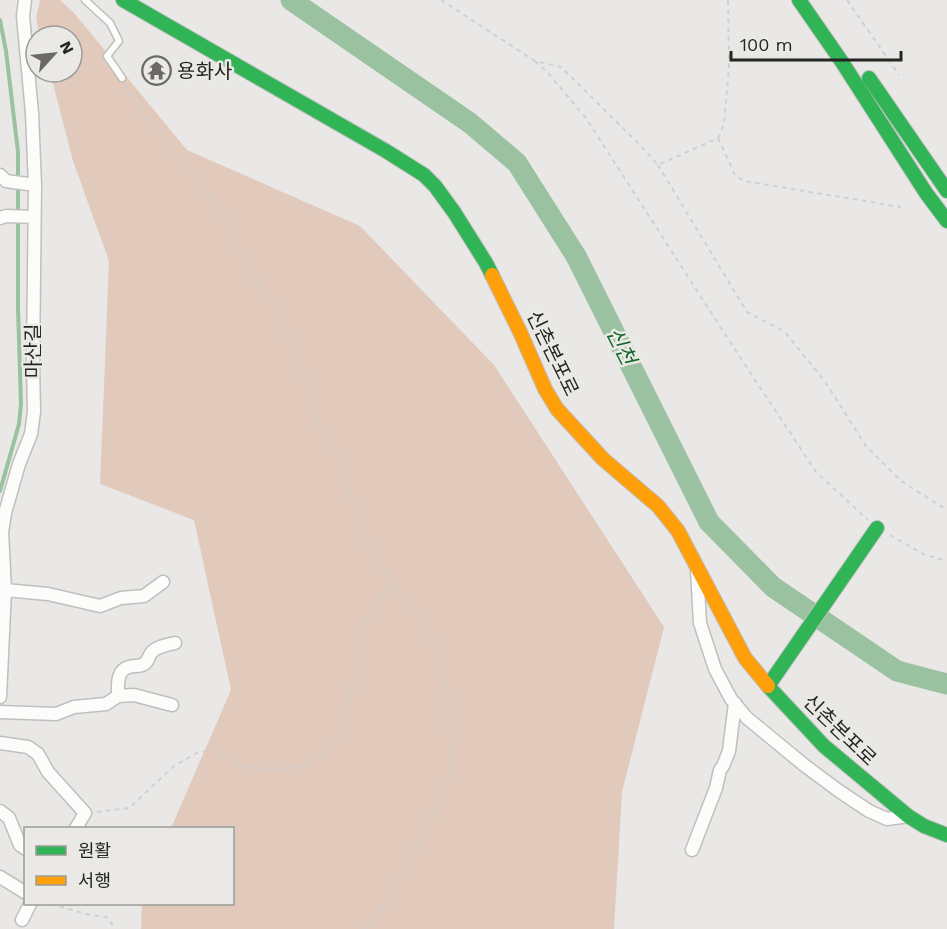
<svg xmlns="http://www.w3.org/2000/svg" width="947" height="929" viewBox="0 0 947 929" font-family="'Work Sans','Noto Sans KR',sans-serif">
<rect width="100%" height="100%" fill="#e9e8e6"/>
<!-- green -->
<path fill="#e1c9bc" d="M40,0H60L74,13L187,150L360,226L494,365L664,627L622,792L614,929H141L142,904H232V828H171L231,690L194,520L100,484L109,261L73,161L50,72H72V36H40L36,19Z"/>
<g fill="none" stroke-linecap="round" stroke-linejoin="round">
<!-- stream -->
<path stroke="#9bc2a0" stroke-width="4" d="M0,20L6,51L18,152V308L21,404L19,424L0,491"/>
<!-- river -->
<path stroke="#9bc2a0" stroke-width="21" d="M291,0L470,123L517,163L576,256L709,522L773,587L897,671L947,684"/>
<defs>
<path id="lane" d="M85,0L110,23L119,41L107,56L122,78"/>
<path id="street" d="M0,175L6,181L35,185
M0,218L6,216L34,217
M697,571L700,623L715,669L731,699L747,718L804,765L839,791L869,811L887,819L908,816
M5,590L48,594L100,606L121,598L144,596L163,582
M118,696C118,686 116,670 129,667C134,665 139,667 144,664C149,661 148,656 152,652C158,646 167,645 175,643
M0,697L5,590L2,532L5,513L19,464L31,434L34,412L33,364L35,185L32,113L23,16L25,0
M0,712L56,714L74,707L106,704L118,696L134,695L172,705
M0,743L28,747L38,754L48,772L85,813L76,828
M0,811L9,818L20,845L26,849
M692,850L716,788L720,770L723,766L729,751L735,703
M0,877L26,893
M22,920L30,904"/>
<path id="fast" d="M123,0L386,151L424,175L435,186L454,212L486,263L492,275
M799,0L842,62L926,193L947,221
M869,78L947,191
M768,686L824,746L908,816L924,826L947,835
M768,686L877,528"/>
<path id="slow" d="M492,275L520,332L545,389L557,409L603,459L658,506L678,531L745,658L768,686"/>
</defs>
<!-- lane casing -->
<use href="#lane" stroke="#c0bfbe" stroke-width="9"/>
<!-- street casing -->
<use href="#street" stroke="#c0bfbe" stroke-width="15"/>
<!-- fast casing -->
<use href="#fast" stroke="#c0bfbe" stroke-width="16"/>
<!-- slow casing -->
<use href="#slow" stroke="#c0bfbe" stroke-width="16"/>
<!-- path -->
<path stroke="#d0d0d0" stroke-width="2" stroke-dasharray="4.5 4.5" stroke-linecap="butt" d="M441,0L535,61L561,67L639,144L658,165L718,138L724,124L729,67L728,0
M847,0L899,75
M535,61L548,73L586,118L730,342L816,472L868,520
M126,86L139,106L211,196L229,224L248,269L273,304L291,341L310,391L320,428L343,460L357,524L379,565L392,583L406,598L425,624L437,651L448,692L450,778L418,845L395,887L382,910L366,929
M718,138L735,175L744,181L901,207
M658,165L747,312L784,331L824,380L866,446L901,481L947,510
M890,535L923,554L947,561
M97,812L129,808L174,766L197,753L214,750L242,765L266,770L297,768L330,749L342,732L351,691L360,642L369,615L392,583
M51,904L90,915L106,917L112,924V929"/>
<!-- lane -->
<use href="#lane" stroke="#fcfcfb" stroke-width="6"/>
<!-- street -->
<use href="#street" stroke="#fcfcfb" stroke-width="12"/>
<!-- fast -->
<use href="#fast" stroke="#30b455" stroke-width="14"/>
<!-- slow -->
<use href="#slow" stroke="#ff9f0a" stroke-width="14"/>
</g>
<!-- icons -->
<defs>
<symbol id="temple-ring" viewBox="-11 -11 22 22"><circle r="9.5" fill="#eae9e5" stroke="#6a6967" stroke-width="1.5"/><path d="M0-6L5-2H3V0L6.5 2.5H4V6H1.5V3h-3V6H-4V2.5H-6.5L-3 0V-2H-5Z" fill="#6a6967"/></symbol>
</defs>
<g fill-rule="evenodd">
<use href="#temple-ring" x="140" y="54" width="33" height="33"/>
</g>
<g text-anchor="middle" stroke-width="5" stroke-linejoin="round" paint-order="stroke">
<!-- poi labels -->
<g font-size="20" fill="#252523" stroke="#eae9e5" text-anchor="start">
<text x="177" y="78">용화사</text>
</g>
<!-- street labels -->
<g font-size="20" fill="#252523" stroke="#eae9e5">
<text transform="translate(33 351) rotate(-90)" y="7">마산길</text>
<text transform="translate(553 353) rotate(64)" y="7">신촌본포로</text>
<text transform="translate(840 730) rotate(44)" y="7">신촌본포로</text>
</g>
<!-- water labels -->
<g font-size="21" font-style="italic" fill="#0f672c" stroke="#eae9e5">
<text transform="translate(621 346) rotate(63)" y="7">신천</text>
</g>
</g>
<!-- legend -->
<rect x="24" y="827" width="210" height="78" fill="#eae9e5" stroke="#9b9b97" stroke-width="1.5"/>
<rect x="36" y="846" width="30" height="9" fill="#30b455" stroke="#9b9b97" stroke-width="1.5"/>
<text x="78" y="857" font-size="18" fill="#252523">원활</text>
<rect x="36" y="876" width="30" height="9" fill="#ff9f0a" stroke="#9b9b97" stroke-width="1.5"/>
<text x="78" y="887" font-size="18" fill="#252523">서행</text>
<!-- north arrow -->
<g transform="translate(54 54) rotate(63)"><circle r="28" fill="#eae9e5" stroke="#9b9b97" stroke-width="1.5"/>
<path d="M0-4.5L10 22L0 15L-10 22Z" fill="#6a6967"/>
<text y="-9" font-size="16" font-weight="bold" text-anchor="middle" fill="#252523">N</text>
</g>
<!-- scale -->
<path d="M731 51v9h170v-9" fill="none" stroke="#252523" stroke-width="3"/>
<text x="740" y="51" font-size="18" fill="#252523" stroke="#eae9e5" stroke-width="4.5" paint-order="stroke">100 m</text>
</svg>
